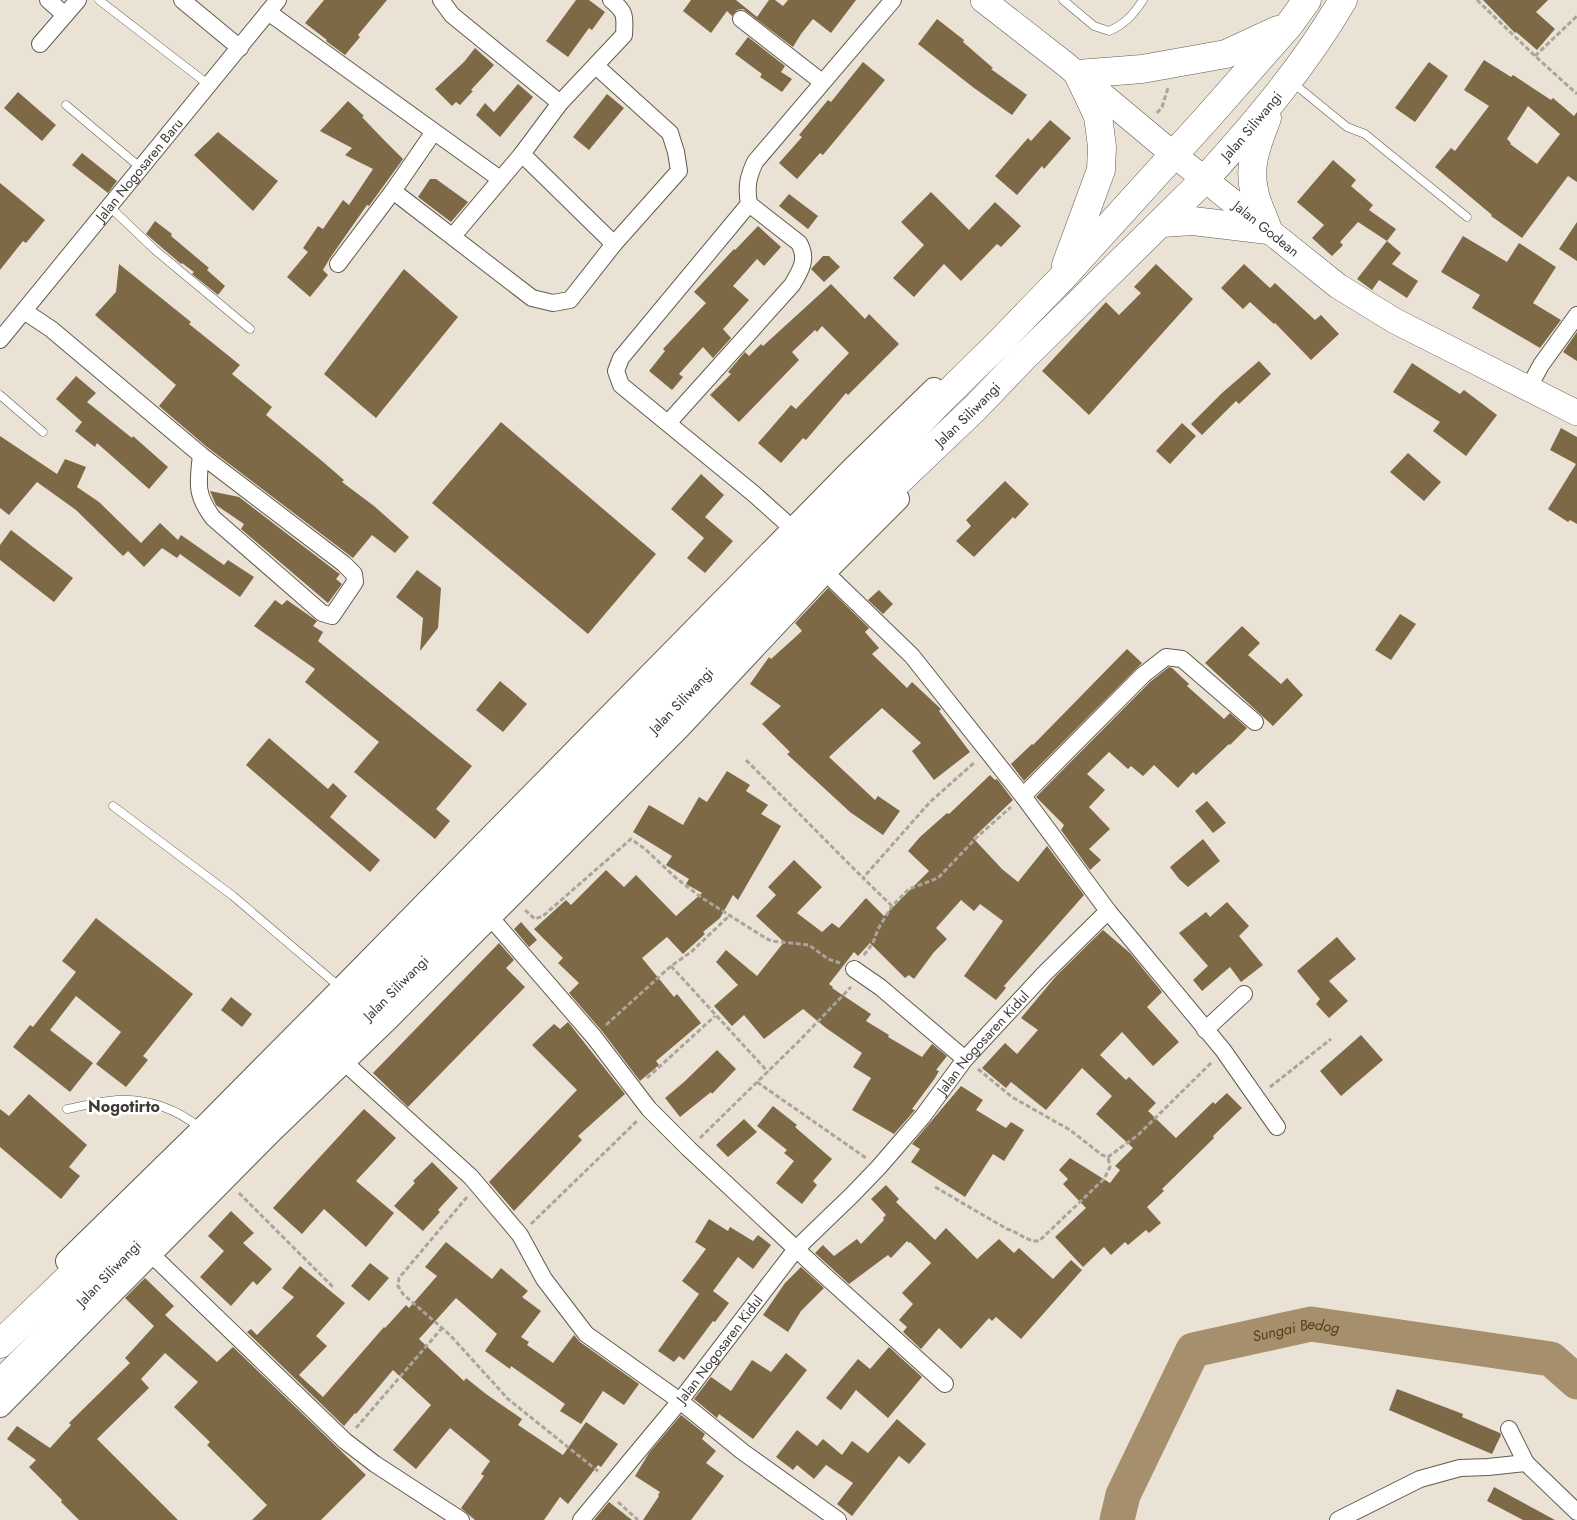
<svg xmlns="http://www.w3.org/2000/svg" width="1577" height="1520" viewBox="0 0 1577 1520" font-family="Jost,sans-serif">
<rect width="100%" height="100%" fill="#eae2d5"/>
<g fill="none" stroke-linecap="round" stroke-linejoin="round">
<!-- river -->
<path stroke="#a58f6c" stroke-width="35" id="s1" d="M1117,1520L1123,1495L1193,1350L1311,1324L1551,1359L1577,1382"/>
</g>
<!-- building -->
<path fill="#7e6947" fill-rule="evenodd" d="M324,0H387L358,35L360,37L345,55L326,41L327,40L305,23Z
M576,0H589L605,12L592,30L589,28L568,57L546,41Z
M691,0H736L757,17L769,0H775L783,6L788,0H856L831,33L813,19L801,34L793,47L743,9L737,10L732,16L727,11L711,33L683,11Z
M1483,0H1548L1536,12L1555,29L1537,50L1516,32L1515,33Z
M937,19L964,40L963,42L993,68L991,69L1027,95L1012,115L974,88L918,44Z
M748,37L785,66L781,72L792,79L782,92L760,77L762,74L735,54Z
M475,48L494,65L471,90L473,91L460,105L456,102L452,106L435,89L464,62Z
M1484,60L1511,77L1513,75L1551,100L1553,98L1574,116L1577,112V182L1568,176L1522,238L1491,216L1492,215L1435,167L1451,148L1455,151L1489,106L1464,90ZM1528,106L1560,134L1537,164L1510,144L1511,143L1507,139Z
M863,62L885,80L823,155L820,153L797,179L779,163L802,137L799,135L828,100L831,102Z
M1429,62L1448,76L1415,122L1395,108Z
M518,84L533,97L500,137L476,115L485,103L494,112Z
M18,92L56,125L42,141L4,108Z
M607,94L624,108L589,150L573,137Z
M348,101L364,116L362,117L382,138L403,159L369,206L367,205L330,258L323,270L328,275L310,297L287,277L308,252L303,248L318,226L323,229L343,200L349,205L373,169L345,155L352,148L320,131Z
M1050,120L1071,138L1044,169L1042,166L1017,195L995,176L1028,138L1031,141Z
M218,132L278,181L253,211L194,155Z
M82,153L117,181L108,193L72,165Z
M1333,160L1356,180L1351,186L1373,205L1369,210L1396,229L1387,241L1358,222L1340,242L1343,245L1332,256L1312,238L1324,225L1297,202Z
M430,179H436L468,202L451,222L418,197Z
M0,183L45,220L26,243L23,241L0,270Z
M931,192L969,230L995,202L1021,226L1001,247L997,244L961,281L944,264L914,297L893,278L924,245L901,222Z
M789,194L818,216L808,229L779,206Z
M155,221L172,234L171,236L209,268L207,270L225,286L218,295L192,274L194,272L182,263L181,264L146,234Z
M1577,222V261L1559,249Z
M758,226L781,247L764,266L757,259L733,286L749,300L723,329L731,338L713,358L703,347L679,374L683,377L672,390L649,371L665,351L663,349L706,303L694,292L734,249L735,250Z
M1463,236L1507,262L1519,243L1556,267L1533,303L1561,320L1540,348L1472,308L1480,295L1441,272Z
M1387,241L1401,253L1392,264L1418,281L1407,298L1379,280L1372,290L1357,279Z
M823,256H829L840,267L824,282L811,269Z
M119,264L191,322L189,324L240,365L232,374L272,407L266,415L322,461L344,480L342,482L374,506L409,537L395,553L372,535L353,558L207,447L159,406L176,385L95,315L116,292Z
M1156,264L1193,299L1089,415L1042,371L1106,302L1119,315L1141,293L1134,287Z
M1244,264L1270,288L1275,283L1315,320L1321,315L1339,334L1311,360L1275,323L1274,324L1250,302L1243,309L1221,288Z
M404,269L458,317L376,418L324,374Z
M831,284L865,319L869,314L899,344L848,395L846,393L806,440L803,438L781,463L758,443L791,405L796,409L849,353L822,326L817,332L815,330L792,352L799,360L739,422L710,395L731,374L728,372L745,352L749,356L761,344L763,346Z
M1577,332V361L1563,352Z
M1259,361L1271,374L1239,404L1236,401L1202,435L1191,424L1222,393Z
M1412,363L1460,394L1464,390L1497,415L1466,456L1433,431L1440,422L1393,392Z
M76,376L96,393L87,402L132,438L133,436L168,467L149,489L97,443L95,447L75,431L82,422L56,399Z
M501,422L656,554L588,634L432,503Z
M1182,423L1196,436L1170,464L1156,451Z
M1561,428L1577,437V524L1570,520L1568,522L1548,509L1576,464L1550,450Z
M0,436L57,474L65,459L86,467L77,487L99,502L141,543L160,523L178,540L181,535L224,565L228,560L254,577L240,597L180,554L177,558L162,548L144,567L128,551L123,556L76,510L37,482L9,515L0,508Z
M1408,453L1441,482L1424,501L1390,472Z
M701,474L724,495L705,517L733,541L705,573L687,558L704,538L671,509Z
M1005,481L1029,504L1015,519L1013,517L974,557L956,541L971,526L966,520Z
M210,491L239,497L337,572L340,574L336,579L342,584L328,603L241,529L244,524L216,505Z
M11,530L73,578L54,602L0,560V545Z
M417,570L441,588L438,628L420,651L423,618L396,597Z
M828,588L869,628L865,632L879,648L872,654L907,688L912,682L941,709L939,711L970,752L934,780L912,751L921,743L882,708L829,757L875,800L878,796L900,811L883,835L850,812L787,754L790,752L762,724L781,706L750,684L769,657L771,659L802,631L795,623Z
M879,590L893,604L883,614L868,600Z
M275,600L282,605L287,600L317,621L313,626L323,632L318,641L472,766L436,809L450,821L435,839L354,772L379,742L305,682L315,669L254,626Z
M1400,614L1416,624L1391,660L1375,650Z
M1242,626L1260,643L1248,655L1281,684L1287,678L1303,695L1273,726L1205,663Z
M1127,649L1142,663L1024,781L1011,764L1032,744L1033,745Z
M1169,667L1172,668L1189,684L1187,686L1224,719L1230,713L1247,728L1230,745L1229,744L1196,775L1193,772L1178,788L1154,765L1143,776L1131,766L1128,769L1109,752L1087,774L1105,790L1089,807L1110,829L1089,849L1101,860L1090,870L1061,830L1064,825L1036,797L1150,682Z
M500,681L527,704L503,732L476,710Z
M269,738L328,789L333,783L347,796L330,817L380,860L370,872L246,765Z
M727,771L750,785L746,791L768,805L761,814L781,826L738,900L733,895L720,918L703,932L705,934L683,954L667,937L642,958L674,997L677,994L701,1023L656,1061L659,1065L640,1081L602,1031L569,993L579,983L558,963L563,958L534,929L566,900L571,905L606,870L624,887L636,875L676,916L702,893L686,884L689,879L666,865L672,856L633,832L649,805L683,825L699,797L707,802Z
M990,775L995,780L997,779L1013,800L973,838L1002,869L1018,882L1047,846L1084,895L1004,986L1006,988L996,1000L964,976L1003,921L980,904L974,911L961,900L936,928L947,939L934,952L914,979L909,975L905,978L870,943L858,956L854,952L829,984L833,987L832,988L871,1014L866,1021L889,1035L888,1037L922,1057L932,1044L947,1056L936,1070L939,1071L935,1078L912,1109L915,1110L894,1134L852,1110L871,1078L853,1067L862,1053L826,1028L803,1009L764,1039L744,1015L732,1026L714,1006L738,985L716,962L726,950L757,976L784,942L756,916L776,895L768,887L794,860L822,887L797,913L822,932L832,923L839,928L866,898L884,916L929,871L908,851L920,837L947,813L949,814Z
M1207,801L1226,823L1213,833L1195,811Z
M1203,839L1220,861L1188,887L1179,879L1170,867Z
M1227,902L1249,926L1239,936L1263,965L1241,982L1230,967L1202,991L1193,980L1208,966L1179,933L1206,912L1210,917Z
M96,918L193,994L143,1056L148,1060L126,1087L96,1064L121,1032L76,996L50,1030L93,1063L70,1092L13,1047L30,1025L33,1027L76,972L62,961Z
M521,922L537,940L529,947L514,929Z
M1103,930L1130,953L1162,992L1147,1007L1179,1042L1153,1066L1122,1032L1100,1055L1126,1080L1129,1077L1156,1103L1148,1111L1176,1138L1213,1102L1215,1104L1227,1093L1242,1108L1213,1136L1214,1138L1162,1189L1164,1191L1147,1207L1161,1223L1149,1233L1146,1230L1128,1245L1125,1242L1111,1255L1104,1247L1083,1267L1055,1237L1086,1208L1063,1184L1068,1179L1059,1170L1070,1158L1110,1183L1120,1170L1115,1166L1133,1148L1096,1114L1112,1096L1082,1068L1046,1110L1011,1082L1006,1088L982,1068L1005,1043L1017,1054L1038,1030L1021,1018L1057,975Z
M1337,937L1356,959L1329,981L1348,1001L1329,1018L1316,1004L1320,999L1297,971Z
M499,943L514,960L506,968L525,987L408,1107L373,1073Z
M231,997L252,1014L242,1027L221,1010Z
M568,1022L625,1094L578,1136L582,1140L514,1211L489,1182L577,1090L532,1045L554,1024L560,1029Z
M1361,1035L1383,1060L1341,1096L1320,1071Z
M717,1050L736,1069L712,1094L711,1092L680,1117L665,1098L684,1082Z
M961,1086L983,1100L976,1110L1006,1128L1011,1122L1024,1130L1004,1161L993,1154L965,1197L911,1162L920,1149L912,1144Z
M29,1094L87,1145L69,1167L80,1176L61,1199L0,1147V1109L9,1116Z
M773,1106L797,1125L795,1127L832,1159L813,1181L817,1185L802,1204L776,1183L794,1161L784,1153L787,1150L757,1126Z
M364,1109L396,1138L356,1181L394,1213L366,1247L324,1209L302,1234L273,1208Z
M744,1119L757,1132L728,1157L716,1145Z
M432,1162L458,1188L438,1210L440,1212L423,1231L394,1206L415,1183L413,1181Z
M886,1185L899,1199L896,1202L935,1240L946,1228L977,1259L999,1239L1014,1253L1019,1248L1053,1279L1071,1260L1082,1270L1021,1339L996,1317L992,1321L989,1318L961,1349L939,1328L921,1349L903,1332L907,1327L899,1320L913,1304L902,1293L931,1263L910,1242L909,1243L907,1241L891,1258L888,1255L849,1284L815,1253L823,1245L834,1256L857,1239L861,1244L884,1220L883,1218L886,1215L871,1199Z
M231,1211L254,1233L243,1243L272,1269L257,1285L253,1281L231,1306L200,1277L224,1251L208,1236Z
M709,1219L728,1231L730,1227L753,1241L758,1235L771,1245L753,1269L738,1257L713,1291L729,1303L715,1322L713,1321L684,1360L679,1356L674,1362L658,1351L699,1294L682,1281L706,1249L695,1242Z
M446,1242L492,1279L501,1268L528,1291L522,1297L541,1311L521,1337L529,1342L527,1345L553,1363L574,1335L580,1342L639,1384L624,1405L603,1391L581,1424L560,1411L565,1404L511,1366L510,1369L485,1351L497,1334L456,1298L419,1339L464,1381L466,1378L486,1394L522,1419L518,1425L563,1455L586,1422L618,1444L601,1467L598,1465L568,1504L560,1497L544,1520H475L461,1508L484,1476L481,1474L490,1461L450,1428L416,1469L393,1450L431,1405L393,1370L356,1414L355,1413L344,1426L247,1332L251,1329L257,1335L294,1297L282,1288L300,1266L345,1303L316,1336L327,1346L299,1375L323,1397L384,1327L385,1328L406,1305L409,1308L437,1276L425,1267Z
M370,1263L389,1278L369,1301L351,1286Z
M801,1267L824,1288L801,1311L788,1332L763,1315L785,1283Z
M145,1278L174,1306L165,1315L217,1362L233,1347L366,1475L321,1520H252L267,1505L207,1445L210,1442L174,1407L198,1382L165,1353L141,1379L149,1388L97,1439L178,1520H79L61,1502L62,1500L29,1467L36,1460L7,1439L17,1426L50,1448L71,1425L69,1423L130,1363L125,1358L154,1326L125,1298Z
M889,1347L922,1377L888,1418L856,1390L841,1410L826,1398L858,1359L870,1369Z
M786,1353L807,1370L753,1439L719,1414L717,1418L694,1399L711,1377L731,1391L752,1360L771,1372Z
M1397,1389L1463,1414L1462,1417L1500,1433L1501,1435L1492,1454L1389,1410Z
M681,1415L705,1434L702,1439L716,1451L706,1463L724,1476L691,1520H643L659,1496L658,1495L660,1492L635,1476L649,1453Z
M897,1419L926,1444L909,1464L899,1456L852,1516L837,1504L853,1483L826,1465L814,1479L797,1465L793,1470L776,1457L797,1430L817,1446L823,1439L842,1455L852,1441L868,1453Z
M1494,1487L1555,1520H1523L1487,1501Z
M609,1502L632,1520H594Z"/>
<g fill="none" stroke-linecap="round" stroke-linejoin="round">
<defs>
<path id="lane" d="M99,0L209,85
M1063,0L1094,26L1109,31C1125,24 1133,15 1143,0
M1293,83L1347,127L1365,134L1467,217
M66,105L141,168
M110,207L155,250L250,329
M0,395L43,432
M113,806L233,896L341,988
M67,1109C83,1106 100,1101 117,1100C147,1098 177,1109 200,1128"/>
<g id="street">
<path d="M48,0L65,15"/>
<path d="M182,0L240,48"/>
<path d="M441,0L452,15L560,103"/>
<path d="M268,12L500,179"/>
<path d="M741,19L822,82"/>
<path d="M40,44L78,0"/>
<path d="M522,154L614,244"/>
<path d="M393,191L532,298L553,303L570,300L614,244L679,171L676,152L670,133L596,66"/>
<path d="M749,204L621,358L616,371L621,385L754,494L793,529"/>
<path d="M453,236L522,154L560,103L624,35C625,16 626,12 611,0"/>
<path d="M338,264L393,191L433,133"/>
<path d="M24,311L51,329L201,455L344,564L354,574L355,582L332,616L322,613L213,518C195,494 198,483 201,455"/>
<path id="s2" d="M0,340L278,0"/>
<path d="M1528,389L1541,365L1577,315"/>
<path d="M668,423L792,285C801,270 808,259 799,243L749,204C746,187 748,177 755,162L893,0"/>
<path d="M1023,796L1143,675L1166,657L1182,659L1255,722"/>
<path d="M1108,911L1223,1050L1277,1127"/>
<path d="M490,917L594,1037L649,1109L689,1149L823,1274L945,1384"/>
<path d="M854,969L880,987L965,1059"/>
<path d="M1205,1030L1244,994"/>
<path d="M344,1062L471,1177L520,1235L544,1279L586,1334L680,1401L743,1452L838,1520"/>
<path d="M151,1254L345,1441L375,1464L461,1520"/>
<path d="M1509,1429L1526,1463L1577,1512"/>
<path id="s3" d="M581,1520L680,1401L796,1249L852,1195L879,1167L923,1116L965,1059L1044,974L1108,911L1023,796L912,656L825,572"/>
<path d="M1338,1520L1420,1479L1460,1468L1488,1467L1526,1463"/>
</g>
<path id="secondary" d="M67,1261L202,1129L341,989L852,469L934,389
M0,1406L273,1130L389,1018L678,729L825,572L898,499"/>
<g id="primary">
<path id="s4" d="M983,0L1064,63L1173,154L1338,286L1395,321L1577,413"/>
</g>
<g id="highway">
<path d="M1161,223L1193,221L1268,230C1264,217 1256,204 1254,190C1248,164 1258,142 1267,118"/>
<path d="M1066,265L1101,170L1102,147L1098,116L1078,74L1142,69L1226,54L1278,30"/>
<path d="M0,1344L229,1124L789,559L936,405L1000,342L1061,279L1207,118L1289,25L1307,0"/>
<path id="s5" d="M0,1384L56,1328L128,1253L378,1006L653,730L823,553L975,408L1023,358L1205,179C1256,123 1305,65 1343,0"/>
</g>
</defs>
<!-- lane casing -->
<use href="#lane" stroke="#625b4f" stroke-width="9"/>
<!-- street casing -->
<use href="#street" stroke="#625b4f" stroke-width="18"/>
<!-- secondary casing -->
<use href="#secondary" stroke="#625b4f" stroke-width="24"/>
<!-- primary casing -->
<use href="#primary" stroke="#625b4f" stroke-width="26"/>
<!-- highway casing -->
<use href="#highway" stroke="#625b4f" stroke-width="29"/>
<!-- path -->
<path stroke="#aaa49a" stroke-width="3" stroke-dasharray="5 2.5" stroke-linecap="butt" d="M1477,0L1535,56L1577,94
M1535,56L1577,16
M1157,113L1162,107L1168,88
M746,760L863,878
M892,906L863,878L930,802L975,762
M525,910L535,919L543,916L631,839L645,849L676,878L702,898L759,934L771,941L809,945L828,959L840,963
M864,955L873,943L878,929L892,906L909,889L938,878L977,837L1011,807
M671,966L768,1072
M606,1025L671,966L691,952L729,916
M978,1069L1012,1097L1070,1130L1102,1155L1108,1157L1138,1135L1212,1062
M647,1078L715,1016
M757,1082L866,1158
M1270,1087L1331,1039
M700,1138L799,1041L851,987
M935,1187L1007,1229C1019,1232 1026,1242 1039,1241L1104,1179L1110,1167L1108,1157
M239,1193L334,1288
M467,1197L399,1278L398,1286L403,1294L450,1335L508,1399L599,1472
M531,1224L638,1120
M356,1428L442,1328
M618,1502L638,1520"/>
<!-- lane -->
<use href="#lane" stroke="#fff" stroke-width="8"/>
<!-- street -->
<use href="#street" stroke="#fff" stroke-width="16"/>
<!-- secondary -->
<use href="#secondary" stroke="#fff" stroke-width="22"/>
<!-- primary -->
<use href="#primary" stroke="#fff" stroke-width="25"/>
<!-- highway -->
<use href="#highway" stroke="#fff" stroke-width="28"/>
</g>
<g text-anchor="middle" stroke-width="5" stroke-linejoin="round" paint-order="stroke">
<!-- street labels -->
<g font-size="14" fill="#3e3b36" stroke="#fff">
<text dy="5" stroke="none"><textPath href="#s5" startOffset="1775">Jalan Siliwangi</textPath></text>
<text dy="5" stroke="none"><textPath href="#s2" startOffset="220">Jalan Nogosaren Baru</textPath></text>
<text dy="5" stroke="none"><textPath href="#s4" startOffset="364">Jalan Godean</textPath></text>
<text dy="5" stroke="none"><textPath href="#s5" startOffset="1370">Jalan Siliwangi</textPath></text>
<text dy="5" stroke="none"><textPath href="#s5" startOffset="965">Jalan Siliwangi</textPath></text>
<text dy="5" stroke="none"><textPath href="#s5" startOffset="560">Jalan Siliwangi</textPath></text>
<text dy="5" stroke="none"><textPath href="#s3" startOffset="625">Jalan Nogosaren Kidul</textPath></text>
<text dy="5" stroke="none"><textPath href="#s5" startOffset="155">Jalan Siliwangi</textPath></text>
<text dy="5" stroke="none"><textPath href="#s3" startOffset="220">Jalan Nogosaren Kidul</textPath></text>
</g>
<!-- water labels -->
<g font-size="15" font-style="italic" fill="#594114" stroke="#fff">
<text dy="5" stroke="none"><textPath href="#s1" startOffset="292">Sungai Bedog</textPath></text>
</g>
<!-- quarter labels -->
<g font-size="16" font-weight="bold" fill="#3e3b36" stroke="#fff">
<text x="124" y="1112">Nogotirto</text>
</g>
</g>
</svg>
